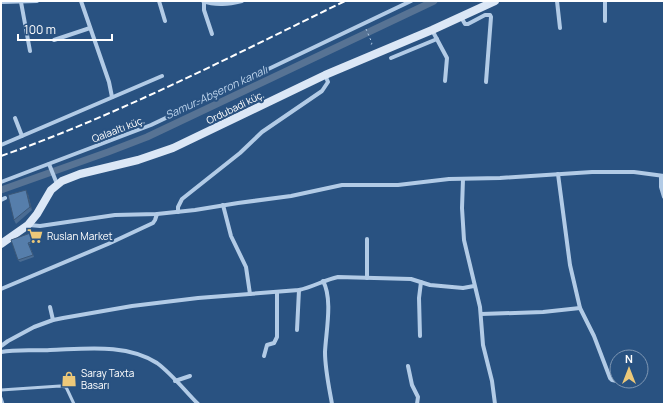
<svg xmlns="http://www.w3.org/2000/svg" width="665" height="405" font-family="Manrope,sans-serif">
<rect width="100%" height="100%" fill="#295281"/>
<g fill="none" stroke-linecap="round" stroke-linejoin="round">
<!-- canal -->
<path stroke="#577394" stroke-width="7" d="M 1,190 L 108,152 L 147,137 L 434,1"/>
<!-- path -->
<path stroke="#b2cbe6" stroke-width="1" stroke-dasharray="2 3" stroke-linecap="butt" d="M 366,29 L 372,43 L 370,47"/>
<!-- lane -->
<g stroke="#b2cbe6" stroke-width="3">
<path d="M 1,390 L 60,386 L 66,387 L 74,404"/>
<path d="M 1,398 L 3,404"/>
</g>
<!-- street -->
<g stroke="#b2cbe6" stroke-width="4">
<path d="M 81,1 L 109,82 L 112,97"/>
<path d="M 159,1 L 165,21"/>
<path d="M 203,1 C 216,6 229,4 242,1"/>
<path d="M 557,1 L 560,28"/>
<path d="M 605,1 L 605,21"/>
<path d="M 1,2 L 37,1"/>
<path d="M 21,2 L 30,51"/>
<path d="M 204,2 L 204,10 L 212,34"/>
<path d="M 461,17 L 465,24 L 468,24 L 485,15 L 490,15 L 491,17 L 486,82"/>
<path d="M 432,30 L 447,58 L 445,81"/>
<path d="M 54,40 L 90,28"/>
<path d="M 391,58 L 437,39"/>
<path d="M 15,118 L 22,136"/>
<path d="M 1,145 L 162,76"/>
<path d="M 49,164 L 57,184"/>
<path d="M 558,174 L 570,265 L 580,308 L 594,336 L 610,378 L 612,380 L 617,381"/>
<path d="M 661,176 L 661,187 L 664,197"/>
<path d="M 463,179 L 462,208 L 464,240 L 480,307 L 483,345 L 492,381 L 495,404"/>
<path d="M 1,182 L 151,125 L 411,1"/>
<path d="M 1,200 L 5,198"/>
<path d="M 223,205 L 231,236 L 246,267 L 250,294"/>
<path d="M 178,212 L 178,207 L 182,199 L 240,153 L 262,132 L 322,91 L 328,82 L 325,75"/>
<path d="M 29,225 L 40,226 L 115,215 L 157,214 L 195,210 L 238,203 L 291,196 L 342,185 L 398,185 L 449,179 L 500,178 L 592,172 L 634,172 L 664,176"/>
<path d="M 367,239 L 367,278"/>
<path d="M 323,281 C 333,299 326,331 325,352 C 325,369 329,387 332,404"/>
<path d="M 1,289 L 108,244 L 153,223 L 155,220 L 157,214"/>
<path d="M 50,307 L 53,320"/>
<path d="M 481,314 L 543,312 L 580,308"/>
<path d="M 297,330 L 299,290"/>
<path d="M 420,336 L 419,298 L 421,282"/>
<path d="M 1,346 L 8,341 L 34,327 L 53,320 L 63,318 L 132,306 L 198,298 L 299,290 C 313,287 324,280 338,277 L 411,279 L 430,285 L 463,288 L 474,286"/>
<path d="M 1,352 C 17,349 34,351 50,350 C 84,349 126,343 157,363 C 172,374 185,391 198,404"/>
<path d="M 264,356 L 267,345 L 274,343 L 277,337 L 277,292"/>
<path d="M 408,366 L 412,385 L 418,397 L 417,404"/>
<path d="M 175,381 L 190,376"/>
</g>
<!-- secondary -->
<path stroke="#dbe7f6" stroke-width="8" d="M 1,244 L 28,225 L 37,214 L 51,190 L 62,181 L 80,174 L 138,160 L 173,148 L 325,75 L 432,30 L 495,1"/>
<!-- rail -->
<path stroke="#fff" stroke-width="2" stroke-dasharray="7 3" stroke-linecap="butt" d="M 1,156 C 120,114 232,56 345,1"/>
</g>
<!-- wall -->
<g fill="#4a6c93">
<path d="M 28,194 L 32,210 L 16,224 L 14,220 Z"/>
<path d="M 36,231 L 40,241 L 29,244 L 34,257 L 20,262 L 18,260 Z"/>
</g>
<!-- shaded-wall -->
<path fill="#3c5878" d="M 26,190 L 28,194 L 32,210 L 30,207 Z"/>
<!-- building -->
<g fill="#567eab" stroke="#3c5878">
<path d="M 26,190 L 30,207 L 14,220 L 8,195 Z"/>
<path d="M 36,231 L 39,239 L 28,243 L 33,255 L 18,260 L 11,240 Z"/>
</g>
<!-- icons -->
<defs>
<symbol id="supermarket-bare" viewBox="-9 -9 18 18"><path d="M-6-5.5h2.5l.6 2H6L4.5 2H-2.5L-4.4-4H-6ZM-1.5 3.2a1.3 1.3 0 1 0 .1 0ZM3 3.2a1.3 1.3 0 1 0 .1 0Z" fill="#ecc879" stroke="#295281" stroke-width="2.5" paint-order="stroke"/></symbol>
<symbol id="shop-bare" viewBox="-9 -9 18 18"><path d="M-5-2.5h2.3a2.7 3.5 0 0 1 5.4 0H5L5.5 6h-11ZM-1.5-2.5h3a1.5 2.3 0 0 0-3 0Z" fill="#ecc879" stroke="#295281" stroke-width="2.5" paint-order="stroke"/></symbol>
</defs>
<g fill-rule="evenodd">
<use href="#supermarket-bare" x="24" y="225" width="22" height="22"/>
<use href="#shop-bare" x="58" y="368" width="22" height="22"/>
</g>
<g text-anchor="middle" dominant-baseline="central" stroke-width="4" stroke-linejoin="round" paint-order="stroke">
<!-- street labels -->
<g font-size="10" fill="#fff" stroke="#295281">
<text transform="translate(235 107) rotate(-26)">Ordubadi küç.</text>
<text transform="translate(118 129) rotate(-21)">Qalaaltı küç.</text>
</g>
<!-- poi labels -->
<g font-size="10" fill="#fff" stroke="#295281" text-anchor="start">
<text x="47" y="236">Ruslan Market</text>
<text x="81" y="373">Saray Taxta<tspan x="81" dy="12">Basarı</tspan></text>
</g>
<!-- water labels -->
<g font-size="11" font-style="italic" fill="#bdd4ed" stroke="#295281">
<text transform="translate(216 92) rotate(-25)">Samur-Abşeron kanalı</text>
</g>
</g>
<!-- border -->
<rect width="665" height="405" fill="none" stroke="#ffffff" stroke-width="4"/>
<!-- north arrow -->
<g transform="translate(629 369)"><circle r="19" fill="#295281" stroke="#7f97b3"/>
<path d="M0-3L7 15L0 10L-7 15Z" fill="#ecc879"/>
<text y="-6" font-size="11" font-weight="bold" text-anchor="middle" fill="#ffffff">N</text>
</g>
<!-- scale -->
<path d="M18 34v6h94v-6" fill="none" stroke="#ffffff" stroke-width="2"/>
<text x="24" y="34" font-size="12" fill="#ffffff" stroke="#295281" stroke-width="3" paint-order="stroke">100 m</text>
</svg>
